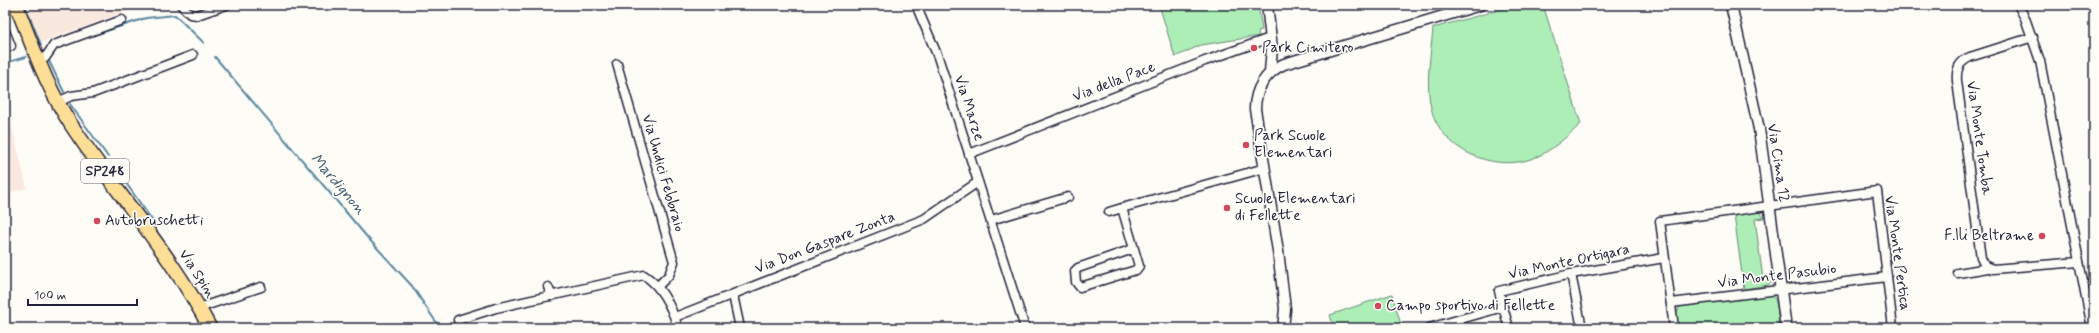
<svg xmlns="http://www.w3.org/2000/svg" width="2099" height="333" font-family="Mynerve,sans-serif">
<rect width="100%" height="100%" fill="#fdfcf7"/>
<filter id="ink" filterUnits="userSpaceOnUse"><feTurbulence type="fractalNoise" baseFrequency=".025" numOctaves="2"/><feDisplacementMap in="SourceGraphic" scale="8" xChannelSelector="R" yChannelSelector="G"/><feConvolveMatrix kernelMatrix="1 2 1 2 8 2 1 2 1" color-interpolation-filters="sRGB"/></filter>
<g filter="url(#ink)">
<!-- built -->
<g fill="#f9e8de">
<path d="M 25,5 L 145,5 L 39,43 Z"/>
<path d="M 5,99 L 27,188 L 5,194 Z"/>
</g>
<!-- green -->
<g fill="#adeeb6" stroke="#688878">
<path d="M 1159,5 L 1258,5 L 1262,30 L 1258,31 L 1259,36 L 1201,45 L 1175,57 Z"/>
<path d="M 1517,5 L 1543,5 L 1581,124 C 1566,137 1550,153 1531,159 C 1492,172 1441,150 1431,108 C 1425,82 1431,54 1433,28 Z"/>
<path d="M 1760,212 L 1764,218 L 1755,219 L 1763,279 L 1772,278 L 1773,281 L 1768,285 L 1744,289 L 1734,215 Z"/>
<path d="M 1392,294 L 1402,328 L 1334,328 L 1330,315 Z"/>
<path d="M 1771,294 C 1778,299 1780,321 1777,328 L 1678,328 L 1676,314 L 1680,306 Z"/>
</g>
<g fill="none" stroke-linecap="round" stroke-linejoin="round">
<!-- stream -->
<g stroke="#5a879d" stroke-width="2">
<path d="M 25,5 L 41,45"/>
<path d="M 88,37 L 146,18 L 175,15 L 204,43"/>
<path d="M 215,57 L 367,237 L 412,286 L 440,328"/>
<path d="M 49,61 L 64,92"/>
<path d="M 5,63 L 26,57"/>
<path d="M 70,104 L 108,157"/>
<path d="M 114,166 L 152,220"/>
</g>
<defs>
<g id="minor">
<path d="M 181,5 L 190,14 L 197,15 L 226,5"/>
<path d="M 916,5 L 938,57 L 1025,328"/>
<path d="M 2018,5 L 2025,18 L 2040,61 L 2092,328"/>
<path d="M 5,31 L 11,46 L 5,48"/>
<path d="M 2033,37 L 1970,57 C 1959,62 1956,69 1957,81 L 1981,258 L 1985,266 L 1993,269 L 2079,262"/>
<path d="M 39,62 L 45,58 L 54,45 L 122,20"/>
<path d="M 617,64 L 674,262 L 669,275 L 658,286"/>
<path d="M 58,102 L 71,96 L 93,93 L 193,55"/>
<path d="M 969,154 L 1205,61 L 1270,38"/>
<path d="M 1109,212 L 1122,208"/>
<path d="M 991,220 L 1068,197"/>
<path d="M 1133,249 L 1078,268 L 1075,271 L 1076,282 L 1080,287 L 1136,270 L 1139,266 L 1122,208 L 1265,168"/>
<path d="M 1958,273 L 1988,268"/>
<path d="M 1571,274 L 1582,328"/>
<path d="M 548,287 L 552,296"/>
<path d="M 733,295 L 740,328"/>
<path d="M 1671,303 L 1887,277"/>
<path d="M 1503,307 L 1509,328"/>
<path d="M 199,308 L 261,287"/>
<path d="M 675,317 L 924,219 L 978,182"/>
<path d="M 458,320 L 496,308 L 644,275 C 661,286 672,308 678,328"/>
<path d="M 1429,328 L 1503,307 L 1499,291 L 1571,274 L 1664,258"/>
<path d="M 1674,328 L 1660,221 L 1877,191 L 1893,328"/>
</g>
<g id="tertiary">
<path d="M 1267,5 L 1272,48 L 1270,72"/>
<path d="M 1731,5 L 1759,129 L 1786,328"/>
<path d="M 1283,328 L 1285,309 L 1278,251 L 1255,109 C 1255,89 1266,72 1284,64 L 1480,5"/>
</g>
<path id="primary" d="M 16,5 C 33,46 47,89 72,126 C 117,194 172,255 210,328"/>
</defs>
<!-- minor casing -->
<use href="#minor" stroke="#22223b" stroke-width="11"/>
<!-- tertiary casing -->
<use href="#tertiary" stroke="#22223b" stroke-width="13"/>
<!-- primary casing -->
<use href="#primary" stroke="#22223b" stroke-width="16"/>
<!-- minor -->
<use href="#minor" stroke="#fdfcf7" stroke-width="8"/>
<!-- tertiary -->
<use href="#tertiary" stroke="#fdfcf7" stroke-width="10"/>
<!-- primary -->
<use href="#primary" stroke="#fcde96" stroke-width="13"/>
</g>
</g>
<!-- markers -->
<g fill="#d1495b" stroke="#fdfcf7" stroke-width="1.5">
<circle cx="1254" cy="48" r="4"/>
<circle cx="1246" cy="145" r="4"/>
<circle cx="1227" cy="208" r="4"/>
<circle cx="97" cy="221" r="4"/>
<circle cx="2042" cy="236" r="4"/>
<circle cx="1378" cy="306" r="4"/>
</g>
<g text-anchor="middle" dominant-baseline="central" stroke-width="3.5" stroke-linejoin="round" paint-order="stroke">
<!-- shield labels -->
<rect fill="#fdfcf7" stroke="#646373" stroke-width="1" x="81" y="159" width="48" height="24" rx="3"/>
<g font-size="14" font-weight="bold" fill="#22223b">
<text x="105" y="171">SP248</text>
</g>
<!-- poi labels -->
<g font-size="15" fill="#22223b" stroke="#fdfcf7" text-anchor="start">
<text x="1262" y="48">Park Cimitero</text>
<text x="1254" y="136">Park Scuole<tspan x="1254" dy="17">Elementari</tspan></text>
<text x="1235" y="199">Scuole Elementari<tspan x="1235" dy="17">di Fellette</tspan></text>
<text x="105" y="221">Autobruschetti</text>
<text x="2034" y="236" text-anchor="end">F.lli Beltrame</text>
<text x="1386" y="306">Campo sportivo di Fellette</text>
</g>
<!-- street labels -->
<g font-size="15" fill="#22223b" stroke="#fdfcf7">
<text transform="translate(1114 82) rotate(-21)">Via della Pace</text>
<text transform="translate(969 108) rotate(72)">Via Marze</text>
<text transform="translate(1979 138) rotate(82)">Via Monte Tomba</text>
<text transform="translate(1778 163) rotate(81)">Via Cima 12</text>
<text transform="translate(663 173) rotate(74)">Via Undici Febbraio</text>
<text transform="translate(825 243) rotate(-21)">Via Don Gaspare Zonta</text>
<text transform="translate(1897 253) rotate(82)">Via Monte Pertica</text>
<text transform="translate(1569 262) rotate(-12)">Via Monte Ortigara</text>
<text transform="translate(197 274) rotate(57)">Via Spin</text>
<text transform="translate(1777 276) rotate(-7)">Via Monte Pasubio</text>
</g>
<!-- water labels -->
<g font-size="16" font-style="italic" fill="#435d74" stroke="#fdfcf7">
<text transform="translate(338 184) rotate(49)">Mardignon</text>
</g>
</g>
<!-- margin -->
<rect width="2099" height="333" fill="none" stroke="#fdfcf7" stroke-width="20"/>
<rect x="10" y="10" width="2079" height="313" fill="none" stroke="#22223b" stroke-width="1.5" filter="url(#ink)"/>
<!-- scale -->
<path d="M28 299v6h109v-6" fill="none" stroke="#22223b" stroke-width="2"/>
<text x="34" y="299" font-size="12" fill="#22223b" stroke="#fdfcf7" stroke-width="3" paint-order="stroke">100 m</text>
</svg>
